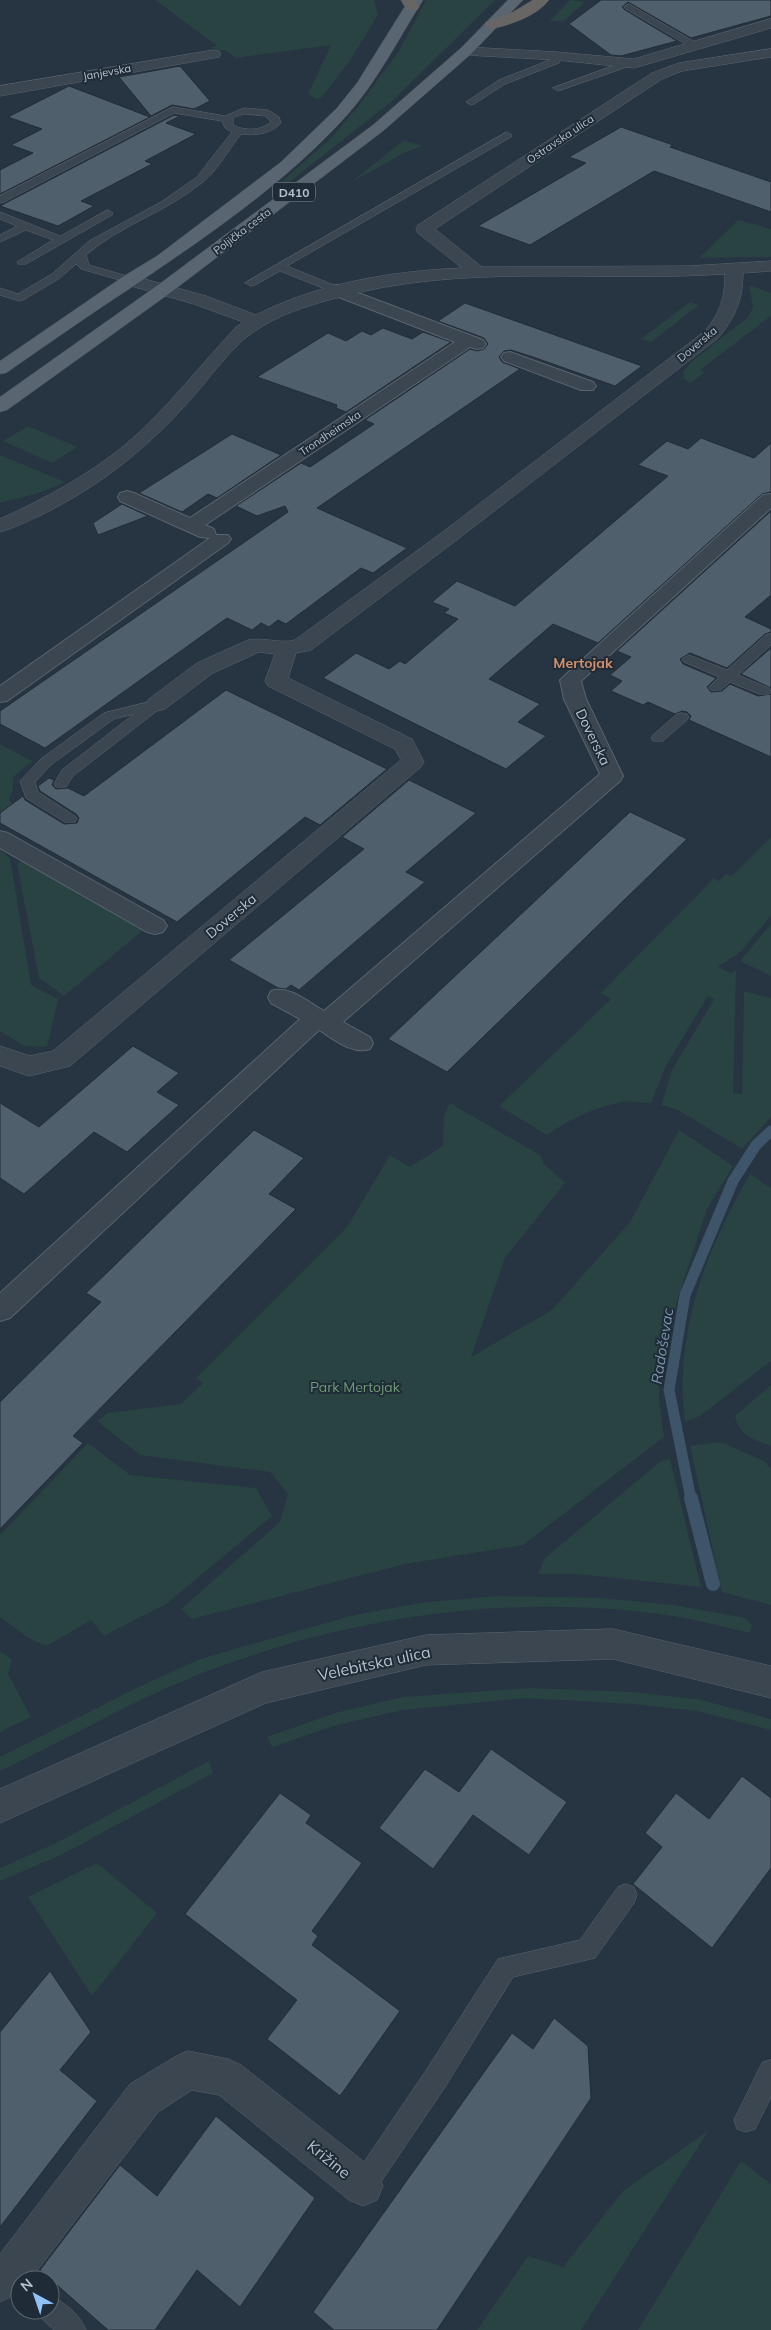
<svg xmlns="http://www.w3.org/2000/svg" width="771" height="2330" font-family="Mulish,sans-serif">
<rect width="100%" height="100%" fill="#273441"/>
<!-- green -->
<g fill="#294242">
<path d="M 155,0 L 374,0 L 377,13 L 379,13 L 351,59 L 322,97 L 316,99 L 308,94 L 331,45 L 236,58 L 226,51 L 210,48 L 217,46 Z"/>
<path d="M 426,0 L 495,0 L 391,102 L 288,183 L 282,181 L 330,139 L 356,109 L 399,51 Z"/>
<path d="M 570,0 L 585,2 L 564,21 L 550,21 Z"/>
<path d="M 404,140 L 422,146 L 400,155 L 350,183 Z"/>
<path d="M 738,220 L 771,229 L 771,257 L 699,258 Z"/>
<path d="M 749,285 L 771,293 L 771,316 L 700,370 L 705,372 L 691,383 L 684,379 L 683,372 L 691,362 L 748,317 L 753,307 Z"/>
<path d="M 690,302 L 699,305 L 651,342 L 641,339 Z"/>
<path d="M 28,426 L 77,447 L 52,463 L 3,441 Z"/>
<path d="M 0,455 L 65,482 L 42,492 L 0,503 Z"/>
<path d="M 0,744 L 32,761 L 13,777 L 13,790 L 9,798 L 12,805 L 0,813 Z"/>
<path d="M 771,837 L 771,916 L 740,952 L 718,967 L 731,973 L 736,970 L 733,1093 L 742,1094 L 744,991 L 771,998 L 771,1117 L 742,1149 L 678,1110 L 661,1105 L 673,1068 L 714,999 L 708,996 L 666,1066 L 651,1103 C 642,1103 632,1101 623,1102 C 596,1106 569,1120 547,1135 L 499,1106 L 611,999 L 601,993 L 714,878 L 719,881 L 726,874 L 732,876 Z"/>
<path d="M 0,850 L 10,858 L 31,985 L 58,999 L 47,1047 L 24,1046 L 0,1031 Z"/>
<path d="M 25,857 L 148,926 L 64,996 L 39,978 L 17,864 Z"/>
<path d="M 771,924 L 771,976 L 740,961 Z"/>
<path d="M 450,1103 L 540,1155 L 544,1164 L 565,1183 L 505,1258 L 471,1357 L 552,1310 L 630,1222 L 679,1130 L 733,1166 L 707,1209 L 676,1304 L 660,1361 L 659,1399 L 664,1437 L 523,1545 L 405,1564 L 192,1619 L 181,1609 L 280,1522 L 288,1494 L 270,1472 L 140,1455 L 97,1421 L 108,1413 L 181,1404 L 203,1383 L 196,1378 L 347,1227 L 390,1155 L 410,1167 L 443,1146 L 444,1115 Z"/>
<path d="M 750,1174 L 771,1188 L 771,1361 L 700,1416 L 685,1422 C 673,1334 706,1250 750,1174 Z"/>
<path d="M 771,1385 L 771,1446 C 754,1440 739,1436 735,1416 Z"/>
<path d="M 721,1442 L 764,1461 L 771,1469 L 771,1605 L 722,1592 L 690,1446 Z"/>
<path d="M 88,1443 L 130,1475 L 256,1488 L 272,1516 L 166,1604 L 104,1636 L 91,1620 L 47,1646 L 32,1640 L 0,1617 L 0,1535 Z"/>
<path d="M 670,1459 L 701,1587 L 577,1574 L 538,1574 L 545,1558 L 661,1461 Z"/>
<path d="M 501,1596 L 601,1598 L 674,1605 L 745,1618 L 752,1625 L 750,1633 C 729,1629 707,1622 685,1618 C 525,1591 357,1614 205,1672 C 135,1699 68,1739 0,1771 L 0,1757 L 134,1689 L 200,1659 L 354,1615 L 426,1602 Z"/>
<path d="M 0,1651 L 12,1660 L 8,1674 L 31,1717 L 0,1732 Z"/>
<path d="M 529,1688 L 634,1692 L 702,1700 L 771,1719 L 771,1730 L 697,1711 L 632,1704 L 525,1698 L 403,1710 L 337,1725 L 272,1747 L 267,1737 L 335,1713 L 403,1697 Z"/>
<path d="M 209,1761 L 213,1773 L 61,1855 L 0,1881 L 0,1868 L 56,1843 Z"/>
<path d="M 97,1863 L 157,1913 L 92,1996 L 28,1897 Z"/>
<path d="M 709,2130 L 581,2330 L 477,2330 L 528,2256 L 563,2267 L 623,2191 Z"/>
<path d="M 741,2161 L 771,2184 L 771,2330 L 638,2330 Z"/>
</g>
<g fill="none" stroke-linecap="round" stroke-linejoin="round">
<!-- stream-far1 -->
<path stroke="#3d5469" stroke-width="11" d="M 691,1499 L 669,1390 L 685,1295 L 733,1181 L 756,1145 L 771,1131"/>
<!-- stream -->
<path stroke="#3d5469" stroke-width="14" d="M 691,1498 L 713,1584"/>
</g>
<!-- building -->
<g fill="#505f6c" stroke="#212d38">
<path d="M 601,0 L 771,0 L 771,16 L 691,38 L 628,2 L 622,7 L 625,10 L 677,41 L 621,56 L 611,55 L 569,24 Z"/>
<path d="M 180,66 L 210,101 L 194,109 L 172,105 L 151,116 L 119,77 Z"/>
<path d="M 69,86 L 150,117 L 0,194 L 0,170 L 33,153 L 11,145 L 42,129 L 8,117 Z"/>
<path d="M 174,115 L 180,116 L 166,123 L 196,134 L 145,161 L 152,164 L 81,201 L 94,206 L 58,226 L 0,206 Z"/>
<path d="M 621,127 L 673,145 L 670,147 L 771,182 L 771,212 L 654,171 L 530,245 L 478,226 L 586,163 L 569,157 Z"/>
<path d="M 465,303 L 642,366 L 615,386 L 536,358 L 511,350 L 504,351 L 499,357 L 502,362 L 520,369 L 317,508 L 407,548 L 373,573 L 361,568 L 286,624 L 278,620 L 269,627 L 261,623 L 252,630 L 227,618 L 45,748 L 0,724 L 0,711 L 288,512 L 285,506 L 257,516 L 236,506 L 301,463 L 310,467 L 374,424 L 365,420 L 470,349 L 477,351 L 484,349 L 488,344 L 484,338 L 438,321 Z"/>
<path d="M 383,328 L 412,339 L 423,332 L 451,342 L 346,412 L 336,408 L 337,405 L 257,377 L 328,333 L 346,341 L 362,331 L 371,335 Z"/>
<path d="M 232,434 L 281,455 L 217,498 L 208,494 L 182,512 L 139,493 Z"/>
<path d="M 701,438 L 754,458 L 771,443 L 771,492 L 762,494 L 598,643 L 553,624 L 489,679 L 540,704 L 518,722 L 546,736 L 506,769 L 323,678 L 356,653 L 389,669 L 400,661 L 405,664 L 458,619 L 444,613 L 449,609 L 432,602 L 457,581 L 515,606 L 668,476 L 638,465 L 667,441 L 688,449 Z"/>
<path d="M 122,504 L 148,516 L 98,535 L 93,523 Z"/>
<path d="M 771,511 L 771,595 L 745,617 L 771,629 L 771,632 L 765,634 L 727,668 L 690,653 L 680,659 L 683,664 L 716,678 L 707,687 L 711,692 L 722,691 L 730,684 L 758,696 L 771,694 L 771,757 L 689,720 L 691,716 L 687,712 L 682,711 L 675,714 L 648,702 L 643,705 L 611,691 L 622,681 L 610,675 L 631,657 L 617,651 Z"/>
<path d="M 771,648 L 771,688 L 741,674 Z"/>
<path d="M 226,690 L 387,769 L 320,825 L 305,817 L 177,922 L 0,823 L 0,813 L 23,796 L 25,800 L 64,824 L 77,823 L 79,818 L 76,814 L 40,791 L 38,786 L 49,778 L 54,780 L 52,785 L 56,789 L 68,788 L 84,796 Z"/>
<path d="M 409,780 L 476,813 L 406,872 L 425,882 L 299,990 L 291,985 L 286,989 L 278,988 L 229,960 L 364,849 L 342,837 Z"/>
<path d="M 630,812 L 687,839 L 447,1072 L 388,1039 Z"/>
<path d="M 133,1046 L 179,1073 L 157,1092 L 179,1105 L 127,1152 L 94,1132 L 24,1194 L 0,1178 L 0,1103 L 39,1127 Z"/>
<path d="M 254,1130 L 304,1158 L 269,1194 L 296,1209 L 73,1436 L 83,1443 L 0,1529 L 0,1402 L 101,1302 L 86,1293 Z"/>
<path d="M 491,1749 L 567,1802 L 529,1855 L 473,1815 L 433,1869 L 379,1828 L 425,1769 L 459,1792 Z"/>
<path d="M 742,1776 L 771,1798 L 771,1868 L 712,1948 L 633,1884 L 662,1847 L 645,1833 L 676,1793 L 709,1819 Z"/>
<path d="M 280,1793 L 311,1815 L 306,1823 L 362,1863 L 312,1931 L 318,1936 L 312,1945 L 400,2011 L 340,2096 L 267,2039 L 297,2000 L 185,1914 Z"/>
<path d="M 50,1971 L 91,2032 L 60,2070 L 97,2101 L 0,2227 L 0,2032 Z"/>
<path d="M 554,2018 L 588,2046 L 591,2098 L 437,2330 L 334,2330 L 313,2312 L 512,2033 L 533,2049 Z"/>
<path d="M 216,2116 L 315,2198 L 240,2307 L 197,2270 L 155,2330 L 108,2330 L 40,2270 L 120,2165 L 157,2196 Z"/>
</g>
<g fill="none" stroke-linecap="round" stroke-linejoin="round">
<defs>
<g id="service">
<path d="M 629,4 L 700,45 L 702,47 L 694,49 L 626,9 L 624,7 Z"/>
<path d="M 557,53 L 562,56 L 559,63 L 505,84 L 474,104 L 471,105 L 466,102 L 499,80 L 552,59 L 554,54 Z"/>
<path d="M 624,62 L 629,65 L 627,67 L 561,90 L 558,91 L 553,88 Z"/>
<path d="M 173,107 L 225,116 L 244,108 L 268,110 L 279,117 L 281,123 C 271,134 255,136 241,134 C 229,149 218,170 203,182 C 167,212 120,225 86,255 L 89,265 L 134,278 L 134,282 L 130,283 L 81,269 L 76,264 L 60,278 L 23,300 L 19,301 L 0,295 L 0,288 L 18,294 L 52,274 L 89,241 L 161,202 L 197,177 L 232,132 L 225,128 L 222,121 L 174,113 L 4,202 L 0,203 L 0,196 ZM 245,114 L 265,116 L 271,122 C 260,131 245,131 233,125 L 233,118 Z"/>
<path d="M 507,132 L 512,135 L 511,137 L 287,266 L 341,288 L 341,292 L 333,292 L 280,271 L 255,285 L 251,286 L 245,283 Z"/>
<path d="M 108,210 L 113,213 L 112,215 L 26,264 L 18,264 L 17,262 L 53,240 L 26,230 L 0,242 L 0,235 L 17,226 L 0,219 L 0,212 L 60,236 Z"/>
<path d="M 771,634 L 771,645 L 738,675 L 769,688 L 771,691 L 769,694 L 759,694 L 730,682 L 721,690 L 711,690 L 709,687 L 719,677 L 684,662 L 682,659 L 689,655 L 727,670 L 766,635 Z"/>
<path d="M 157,700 L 164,704 L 162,707 L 73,776 L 66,787 L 56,787 L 54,784 L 62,770 L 134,714 L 114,719 L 52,764 L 35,782 L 38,792 L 75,816 L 77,819 L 75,822 L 65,822 L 26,798 L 20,781 L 42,758 L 104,713 Z"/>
<path d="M 682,713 L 687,714 L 689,717 L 687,720 L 663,741 L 653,741 L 651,738 L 653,735 L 677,714 Z"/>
<path d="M 626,1884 L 634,1887 L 637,1895 L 634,1903 L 595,1958 L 513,1977 L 445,2087 L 372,2195 L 363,2198 L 354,2195 L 351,2186 L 354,2177 L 427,2069 L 498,1959 L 580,1940 L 618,1887 Z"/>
<path d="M 771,2060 L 771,2097 L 755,2129 L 746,2132 L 737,2129 L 734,2120 L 762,2063 Z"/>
<path d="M 50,2296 C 65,2302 80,2315 86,2330 L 54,2330 L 41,2318 L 37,2310 L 50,2310 Z"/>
</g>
<g id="pedestrian">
<path d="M 337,285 L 483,340 L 486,344 L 483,348 L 477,349 L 470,347 L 205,525 L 214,529 L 216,535 L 228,535 L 231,539 L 228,543 L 7,701 L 0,702 L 0,686 L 210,538 L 200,537 L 120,501 L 118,497 L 120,493 L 127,491 L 134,493 L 190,518 L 455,342 L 331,294 L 329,290 L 331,286 Z"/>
<path d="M 510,352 L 593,382 L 596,386 L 593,390 L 581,390 L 504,361 L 501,357 L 504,353 Z"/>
<path d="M 771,494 L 771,508 L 581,681 L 586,699 L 623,776 L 620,781 L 343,1022 L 370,1037 L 373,1043 L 370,1049 C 352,1055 334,1039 319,1030 L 10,1318 L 0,1321 L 0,1293 L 300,1019 L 271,1003 L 268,997 L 271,991 C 290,985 308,1002 324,1011 L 600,774 L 564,699 L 560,680 L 763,495 Z"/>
<path d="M 0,831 L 8,833 L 163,920 L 167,926 L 163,932 L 155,934 L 147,932 L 0,848 Z"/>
</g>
<g id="minor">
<path d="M 771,19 L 771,28 L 634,68 L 557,60 L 466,55 L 459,51 L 466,47 L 557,52 L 633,59 Z"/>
<path d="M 771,49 L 771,57 L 682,71 L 662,79 L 435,229 L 482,267 L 689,266 L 771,261 L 771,271 L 743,273 C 743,300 735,318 717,339 L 458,539 L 311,650 L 296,653 L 288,678 L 412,739 L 424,762 L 421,767 L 70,1066 L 29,1076 L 0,1066 L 0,1046 L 30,1056 L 53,1051 L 401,760 L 395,749 L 268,686 L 265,681 L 275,654 L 259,652 L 213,673 L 165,709 L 157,711 L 149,709 L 146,704 L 149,699 L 197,663 L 248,640 C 264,637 280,644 295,640 L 444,531 L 705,331 C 720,313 725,297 725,274 C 595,283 461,262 333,299 C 306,306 278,315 255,331 C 233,345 209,379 191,399 C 148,448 100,486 41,515 C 28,521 14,528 0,532 L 0,519 C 44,499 87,476 125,445 C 165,411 199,367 235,328 L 243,322 L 194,304 L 124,284 L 121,280 L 124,276 L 130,275 L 206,296 L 256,315 C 318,283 393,271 462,268 L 418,233 L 416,229 L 418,225 L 652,73 L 679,63 Z"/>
<path d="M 214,50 L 219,51 L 221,54 L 219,57 L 0,96 L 0,86 Z"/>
<path d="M 188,2051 L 228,2059 L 241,2065 L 377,2172 L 383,2186 L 377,2200 L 363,2206 L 349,2200 L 219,2095 L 192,2090 L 158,2112 L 30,2280 L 20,2280 L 20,2292 L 0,2302 L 0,2254 L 130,2084 L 175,2057 Z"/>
</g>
<path id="tertiary" d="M 613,1629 L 771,1666 L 771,1698 L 613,1659 L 426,1665 L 266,1703 L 0,1823 L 0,1789 L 262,1672 L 426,1635 Z"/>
<g id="primary">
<path d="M 409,0 L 423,0 C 399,38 378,80 348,114 C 287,182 210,234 135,285 C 92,313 49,343 6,373 L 0,374 L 0,361 L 124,276 L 157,256 L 281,162 L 337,108 L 357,83 Z"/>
<path d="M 508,0 L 523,0 L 471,54 L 383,131 L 170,293 L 7,410 L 0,412 L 0,397 L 158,285 L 373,125 L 461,48 Z"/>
</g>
<g id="trunk">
<path d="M 401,0 L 415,0 L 419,7 L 417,10 L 407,10 Z"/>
<path d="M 533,0 L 549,0 C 537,16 510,25 491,29 L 484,25 L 486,22 L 513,12 Z"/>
</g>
</defs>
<!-- service casing -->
<use href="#service" stroke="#59646e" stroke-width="1"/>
<!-- pedestrian casing -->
<use href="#pedestrian" stroke="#59646e" stroke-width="2"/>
<!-- minor casing -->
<use href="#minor" stroke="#59646e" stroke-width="1"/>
<!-- tertiary casing -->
<use href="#tertiary" stroke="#59646e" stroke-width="1"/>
<!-- primary casing -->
<use href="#primary" stroke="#454f5a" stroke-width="1"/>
<!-- trunk casing -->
<use href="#trunk" stroke="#45515b" stroke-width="1"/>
<!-- service -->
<use href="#service" fill="#3b4651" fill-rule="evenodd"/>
<!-- pedestrian -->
<use href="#pedestrian" fill="#3b4651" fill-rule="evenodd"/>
<!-- minor -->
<use href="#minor" fill="#3b4651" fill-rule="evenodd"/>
<!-- tertiary -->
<use href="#tertiary" fill="#3b4651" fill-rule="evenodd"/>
<!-- primary -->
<use href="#primary" fill="#596571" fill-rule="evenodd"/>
<!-- trunk -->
<use href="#trunk" fill="#686664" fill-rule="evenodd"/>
</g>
<g text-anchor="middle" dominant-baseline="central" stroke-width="4" stroke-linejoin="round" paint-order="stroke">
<!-- far-street labels -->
<g font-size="11" fill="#b8c1cb" stroke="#1f2b36">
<text transform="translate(107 72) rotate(-10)">Janjevska</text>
<text transform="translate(560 139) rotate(-34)">Ostravska ulica</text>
<text transform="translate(242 231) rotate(-37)">Poljička cesta</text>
<text transform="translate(697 344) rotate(-40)">Doverska</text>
<text transform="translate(330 433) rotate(-34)">Trondheimska</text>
</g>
<!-- shield labels -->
<rect fill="#1f2b36" stroke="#8a949e" stroke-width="1" x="273" y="182.5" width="42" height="19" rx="4"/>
<g font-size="12" font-weight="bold" fill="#b8c1cb">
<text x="294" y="192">D410</text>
</g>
<!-- far-quarter labels -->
<g font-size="14" font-weight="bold" fill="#d48e69" stroke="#1f2b36">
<text x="583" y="663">Mertojak</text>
</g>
<!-- street labels -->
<g font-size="14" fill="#b8c1cb" stroke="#1f2b36">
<text transform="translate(593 737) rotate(64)">Doverska</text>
<text transform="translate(231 916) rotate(-40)">Doverska</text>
</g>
<!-- park labels -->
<g font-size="14" fill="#6f9c75" stroke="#1f2b36">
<text x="355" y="1387">Park Mertojak</text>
</g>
<!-- water labels -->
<g font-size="15" font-style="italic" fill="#7995ad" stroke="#1f2b36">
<text transform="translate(662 1346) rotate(-81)">Radoševac</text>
</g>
<!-- near-street labels -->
<g font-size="16" fill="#b8c1cb" stroke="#1f2b36">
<text transform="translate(374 1663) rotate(-12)">Velebitska ulica</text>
<text transform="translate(329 2159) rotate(39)">Križine</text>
</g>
</g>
<!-- north arrow -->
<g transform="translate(35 2295) rotate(320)"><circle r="24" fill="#1f2b36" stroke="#5c6772"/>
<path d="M0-4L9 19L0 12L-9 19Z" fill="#91c2f7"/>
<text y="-8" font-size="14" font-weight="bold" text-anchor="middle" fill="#b8c1cb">N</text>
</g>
</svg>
